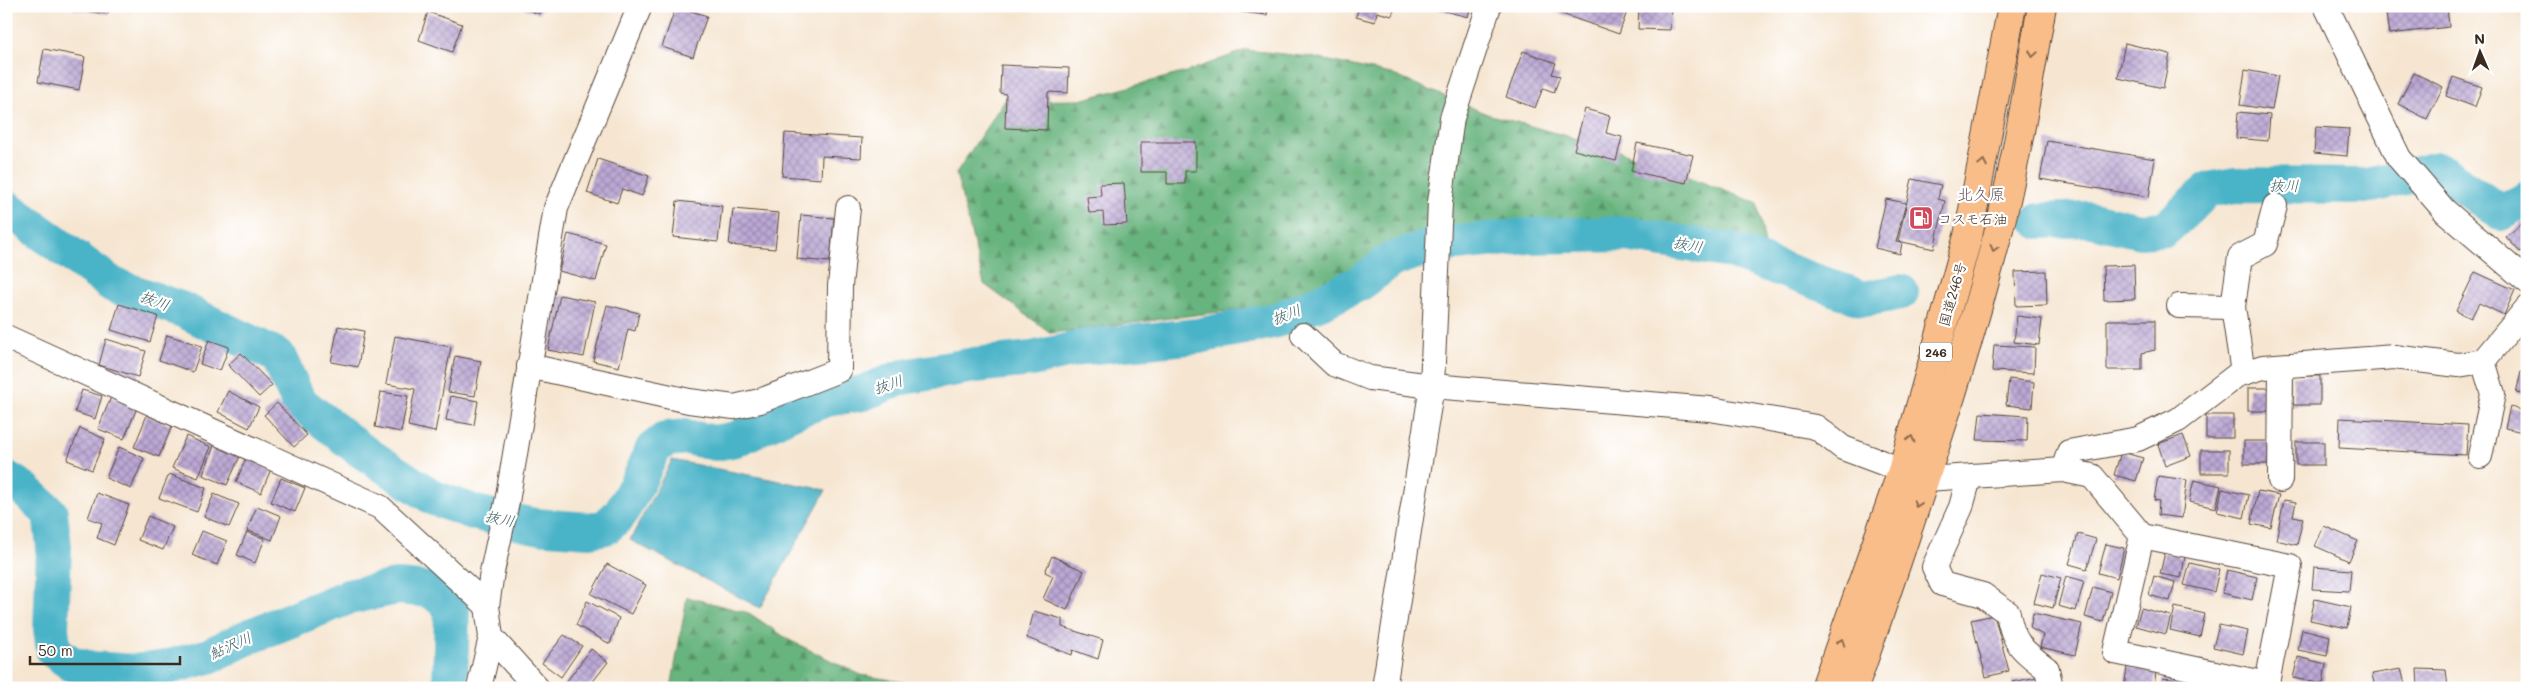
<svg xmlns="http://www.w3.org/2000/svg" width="2533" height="694" font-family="Mali,'Klee One',sans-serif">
<defs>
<pattern id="forest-firs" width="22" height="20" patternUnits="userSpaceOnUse" patternTransform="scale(1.25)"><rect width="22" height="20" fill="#68b47e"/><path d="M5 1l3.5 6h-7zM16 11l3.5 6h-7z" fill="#579367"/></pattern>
<pattern id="building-cross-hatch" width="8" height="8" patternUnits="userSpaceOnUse" patternTransform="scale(1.25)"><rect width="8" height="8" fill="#bca8d5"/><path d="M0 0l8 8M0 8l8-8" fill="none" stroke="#9a89ac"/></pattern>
</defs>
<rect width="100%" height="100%" fill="#fff"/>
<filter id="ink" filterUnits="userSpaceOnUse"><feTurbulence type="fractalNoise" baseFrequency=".02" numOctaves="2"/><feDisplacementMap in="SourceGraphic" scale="10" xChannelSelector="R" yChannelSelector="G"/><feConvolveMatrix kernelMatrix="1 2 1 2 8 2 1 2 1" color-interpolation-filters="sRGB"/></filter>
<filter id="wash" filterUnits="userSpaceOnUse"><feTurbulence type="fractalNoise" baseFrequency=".0096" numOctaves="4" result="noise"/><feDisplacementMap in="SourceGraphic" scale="20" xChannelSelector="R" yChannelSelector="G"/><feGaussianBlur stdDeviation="1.12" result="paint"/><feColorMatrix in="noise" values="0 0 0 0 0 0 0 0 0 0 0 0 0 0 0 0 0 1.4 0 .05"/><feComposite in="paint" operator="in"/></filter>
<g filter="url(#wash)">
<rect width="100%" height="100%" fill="#f6e6d1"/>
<!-- forest -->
<g fill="url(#forest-firs)" stroke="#526f4e">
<path d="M 1246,50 L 1311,57 L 1391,74 L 1487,114 L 1617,150 L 1757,203 L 1767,255 L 1593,221 L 1404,269 L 1298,302 L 1051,333 L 984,284 L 956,173 L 1004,101 L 1080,100 L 1186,72 Z"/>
<path d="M 687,597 L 749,613 L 789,640 L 861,675 L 940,688 L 671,688 Z"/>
</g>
<!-- water -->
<path fill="#4ab3c8" stroke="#426e73" d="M 672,460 L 826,490 L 760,608 L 630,540 Z"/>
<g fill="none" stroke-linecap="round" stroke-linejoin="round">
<!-- river -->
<g stroke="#4ab3c8" stroke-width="36">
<path d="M 6,207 L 113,285 L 183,310 L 278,356 L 299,402 L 362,451 L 434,498 L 476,513 L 535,526 L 589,530 L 606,527 L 620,514 L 639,480 L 653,449 L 666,439 L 687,437 L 715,443 L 736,439 L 792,412 L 827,399 L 863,393 L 903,377 L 975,365 L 1032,359 L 1084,347 L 1198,336 L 1277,320 L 1325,300 L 1362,282 L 1391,260 L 1435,245 L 1528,236 L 1626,234 L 1731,251 L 1864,299 L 1901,292"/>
<path d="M 2039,221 L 2088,219 L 2140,231 L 2165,229 L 2208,190 L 2235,185 L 2368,186 L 2438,169 L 2501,213 L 2527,199"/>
<path d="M 6,478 L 24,489 L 50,513 L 54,547 L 51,629 L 54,651 L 72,664 L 92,669 L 134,672 L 161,669 L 209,656 L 248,637 L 348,597 L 397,587 L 431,590 L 452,607 L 450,688"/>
</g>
</g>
<g id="blocks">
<!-- building -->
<g fill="url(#building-cross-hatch)">
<path d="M 72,6 L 109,6 L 108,14 L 72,9 Z"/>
<path d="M 517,6 L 542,6 L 539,14 Z"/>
<path d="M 676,6 L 707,16 L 693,57 L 662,47 Z"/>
<path d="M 1242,6 L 1268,6 L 1267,15 L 1241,12 Z"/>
<path d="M 1359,6 L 1395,6 L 1392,16 L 1377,12 L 1375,22 L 1356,17 Z"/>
<path d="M 1437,6 L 1471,6 L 1468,17 L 1437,9 Z"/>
<path d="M 1539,6 L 1629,6 L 1619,34 Z"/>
<path d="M 1639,6 L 1671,6 L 1670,30 L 1638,29 Z"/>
<path d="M 2447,6 L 2449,27 L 2389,34 L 2385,7 Z"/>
<path d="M 428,12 L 462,24 L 452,52 L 419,40 Z"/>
<path d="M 2125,43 L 2170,54 L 2163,88 L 2118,78 Z"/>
<path d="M 44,49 L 85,57 L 79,90 L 38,82 Z"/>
<path d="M 1523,51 L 1556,63 L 1552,74 L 1560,76 L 1554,92 L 1543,88 L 1535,108 L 1506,97 Z"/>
<path d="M 1001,65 L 1069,68 L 1068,93 L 1048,92 L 1047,130 L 1005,128 L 1006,94 L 1000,93 Z"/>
<path d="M 2245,70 L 2278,76 L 2272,110 L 2240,105 Z"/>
<path d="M 2414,73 L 2443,87 L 2427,119 L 2398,104 Z"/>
<path d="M 2453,77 L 2482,87 L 2475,107 L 2446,96 Z"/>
<path d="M 1585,109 L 1610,116 L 1606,133 L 1622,137 L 1616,161 L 1574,150 Z"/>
<path d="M 2238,112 L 2270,115 L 2268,141 L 2236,138 Z"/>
<path d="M 2316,127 L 2349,129 L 2347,156 L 2314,153 Z"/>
<path d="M 785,133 L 862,138 L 861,158 L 822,156 L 821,179 L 782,176 Z"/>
<path d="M 2047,141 L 2155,159 L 2149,197 L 2040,179 Z"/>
<path d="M 1141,142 L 1196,142 L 1196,171 L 1185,171 L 1185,184 L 1167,184 L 1167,172 L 1141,172 Z"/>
<path d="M 1637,143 L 1693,155 L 1686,183 L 1631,171 Z"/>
<path d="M 598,159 L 649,176 L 642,196 L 622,189 L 617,203 L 587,193 Z"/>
<path d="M 1912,179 L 1941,185 L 1938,199 L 1945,201 L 1934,249 L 1898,241 Z"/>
<path d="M 1124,183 L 1127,224 L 1104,225 L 1103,212 L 1089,213 L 1087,197 L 1101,196 L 1100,184 Z"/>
<path d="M 1886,199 L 1906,203 L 1896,242 L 1902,243 L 1900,254 L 1875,248 Z"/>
<path d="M 677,201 L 722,206 L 718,242 L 673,237 Z"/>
<path d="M 733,209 L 779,213 L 775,249 L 729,245 Z"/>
<path d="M 801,215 L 834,218 L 830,262 L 797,259 Z"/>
<path d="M 2527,219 L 2527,246 L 2520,252 L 2506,237 Z"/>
<path d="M 568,234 L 606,244 L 596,281 L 559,271 Z"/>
<path d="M 2134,265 L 2135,299 L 2104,300 L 2103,266 Z"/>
<path d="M 2046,271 L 2047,305 L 2016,306 L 2015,272 Z"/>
<path d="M 2475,272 L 2515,290 L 2504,315 L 2479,303 L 2471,318 L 2456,311 Z"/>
<path d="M 560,295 L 595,302 L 584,357 L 548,350 Z"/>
<path d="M 119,304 L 158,316 L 150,342 L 111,330 Z"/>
<path d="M 607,305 L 639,313 L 635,331 L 628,329 L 619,367 L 593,361 Z"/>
<path d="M 2017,316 L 2042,319 L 2039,345 L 2014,342 Z"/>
<path d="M 2107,320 L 2155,320 L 2155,350 L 2142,353 L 2142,370 L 2107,370 Z"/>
<path d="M 338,326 L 364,331 L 358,367 L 331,362 Z"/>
<path d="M 167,335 L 202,346 L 193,372 L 159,360 Z"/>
<path d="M 395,336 L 451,347 L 435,432 L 408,426 L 415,389 L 386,384 Z"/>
<path d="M 106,339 L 146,351 L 138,377 L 99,365 Z"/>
<path d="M 209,340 L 229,347 L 220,371 L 200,364 Z"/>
<path d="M 1994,345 L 2035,347 L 2034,373 L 1992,371 Z"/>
<path d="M 241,353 L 272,385 L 259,397 L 228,365 Z"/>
<path d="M 455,356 L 481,361 L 475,396 L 448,392 Z"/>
<path d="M 2521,372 L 2527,373 L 2527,395 L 2516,393 Z"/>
<rect x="2293" y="376" width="27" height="29"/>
<path d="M 2009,379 L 2034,382 L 2032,408 L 2006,405 Z"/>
<rect x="2248" y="388" width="27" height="23"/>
<path d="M 82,390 L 102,396 L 95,419 L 75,412 Z"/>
<path d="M 228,391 L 259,407 L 249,428 L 218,412 Z"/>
<path d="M 381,392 L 408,396 L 401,432 L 375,427 Z"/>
<path d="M 451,396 L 478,401 L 474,425 L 446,420 Z"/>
<path d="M 111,397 L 137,408 L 124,439 L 98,429 Z"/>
<path d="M 277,403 L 307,435 L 294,447 L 264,415 Z"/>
<path d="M 2510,407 L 2527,411 L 2527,433 L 2505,428 Z"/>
<path d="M 1980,413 L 2028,416 L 2027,441 L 1977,440 Z"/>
<path d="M 147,415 L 172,426 L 159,457 L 134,447 Z"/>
<rect x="2206" y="415" width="27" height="23"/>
<path d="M 2340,418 L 2468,425 L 2466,455 L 2339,448 Z"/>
<path d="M 80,428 L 105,439 L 92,470 L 67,460 Z"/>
<path d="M 2183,435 L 2191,456 L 2165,466 L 2158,444 Z"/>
<path d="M 186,436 L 211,447 L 198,478 L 172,468 Z"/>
<rect x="2244" y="441" width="28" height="23"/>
<rect x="2296" y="442" width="28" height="23"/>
<path d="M 215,443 L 241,454 L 227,485 L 203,475 Z"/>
<path d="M 119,447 L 144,458 L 131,489 L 106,478 Z"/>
<rect x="2201" y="450" width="28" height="23"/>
<path d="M 2121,452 L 2143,458 L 2136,481 L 2114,475 Z"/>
<path d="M 246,458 L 271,469 L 261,493 L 236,482 Z"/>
<path d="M 169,474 L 206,488 L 197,512 L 159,498 Z"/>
<path d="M 2158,476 L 2187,480 L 2182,518 L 2158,515 L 2159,501 L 2154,500 Z"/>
<path d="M 281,478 L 305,488 L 295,512 L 271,502 Z"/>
<path d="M 2194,480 L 2221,486 L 2216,508 L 2189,502 Z"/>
<path d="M 2222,489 L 2249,495 L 2244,518 L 2217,512 Z"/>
<path d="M 2258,491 L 2279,495 L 2271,528 L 2251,524 Z"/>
<path d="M 97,493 L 129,505 L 114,545 L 97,538 L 102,523 L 88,518 Z"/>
<path d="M 214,494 L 239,504 L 229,527 L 204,517 Z"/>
<path d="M 2284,500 L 2296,502 L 2293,516 L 2303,518 L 2297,545 L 2276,540 Z"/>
<path d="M 257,506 L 281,516 L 272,540 L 247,530 Z"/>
<path d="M 148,516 L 173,527 L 163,550 L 138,540 Z"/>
<path d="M 2324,526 L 2358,541 L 2349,561 L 2315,546 Z"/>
<path d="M 202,531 L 227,541 L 217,565 L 192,555 Z"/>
<path d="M 247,532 L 265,539 L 255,563 L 237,555 Z"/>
<path d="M 2078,534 L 2096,539 L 2087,569 L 2069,564 Z"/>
<path d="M 2106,544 L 2124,548 L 2117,578 L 2098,573 Z"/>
<path d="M 2165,552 L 2185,557 L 2181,578 L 2160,574 Z"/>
<path d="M 1052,556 L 1084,571 L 1067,610 L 1043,599 L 1053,576 L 1045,572 Z"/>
<path d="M 2190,563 L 2219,570 L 2214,592 L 2184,585 Z"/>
<path d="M 607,564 L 646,585 L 631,614 L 591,594 Z"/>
<path d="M 2314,567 L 2351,570 L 2349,591 L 2312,589 Z"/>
<path d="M 2227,570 L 2257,577 L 2252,600 L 2222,593 Z"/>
<path d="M 2042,573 L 2061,578 L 2053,608 L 2034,603 Z"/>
<path d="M 2066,576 L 2084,581 L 2076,611 L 2058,606 Z"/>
<path d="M 2154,576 L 2175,582 L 2170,601 L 2149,595 Z"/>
<path d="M 2093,587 L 2111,592 L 2103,622 L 2085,617 Z"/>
<path d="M 2315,599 L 2351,607 L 2347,628 L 2310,620 Z"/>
<path d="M 587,601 L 619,618 L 610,644 L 576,625 Z"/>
<path d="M 2175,607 L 2205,614 L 2200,637 L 2170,630 Z"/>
<path d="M 2141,608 L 2171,616 L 2166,634 L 2136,626 Z"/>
<path d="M 1034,611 L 1062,619 L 1062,627 L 1103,640 L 1098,659 L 1073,650 L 1072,655 L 1027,638 Z"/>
<path d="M 2033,613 L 2082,624 L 2075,655 L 2040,647 L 2043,635 L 2030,628 Z"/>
<path d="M 1994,615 L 2009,671 L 1986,677 L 1971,620 Z"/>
<path d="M 2219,625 L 2248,631 L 2243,654 L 2213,647 Z"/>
<path d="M 2302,629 L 2330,636 L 2327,656 L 2298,650 Z"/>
<path d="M 564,635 L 582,646 L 561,677 L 542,663 Z"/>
<path d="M 591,649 L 608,662 L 588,688 L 565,688 L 563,686 Z"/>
<path d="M 2298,657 L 2326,664 L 2323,684 L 2293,678 Z"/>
<path d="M 2127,667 L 2156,672 L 2154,688 L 2124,688 Z"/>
<path d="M 2401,669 L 2406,688 L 2375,688 L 2372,674 Z"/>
<path d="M 2417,669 L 2446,670 L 2448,688 L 2418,688 Z"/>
<path d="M 2037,677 L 2039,688 L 2013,688 L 2012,682 Z"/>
<path d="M 2163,678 L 2186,681 L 2185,688 L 2161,688 Z"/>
</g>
</g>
</g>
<g filter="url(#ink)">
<use href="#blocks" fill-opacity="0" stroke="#574639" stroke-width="1"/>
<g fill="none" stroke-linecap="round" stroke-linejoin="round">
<defs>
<g id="minor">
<path d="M 2326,6 L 2399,158 L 2445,211 L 2527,281"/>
<path d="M 2179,306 L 2233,307"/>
<path d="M 1303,335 L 1334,364 L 1370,378 L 1432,386 L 1710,409 L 1816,427 L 1843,448 L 1926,479 L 2063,470 L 2092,476 L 2142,536 L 2115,652 L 2267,684"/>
<path d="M 6,337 L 380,507 L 487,606"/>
<path d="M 529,366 L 689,401 L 734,407 L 760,401 L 839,370 L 840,286 L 848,208"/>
<path d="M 2243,373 L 2233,307 L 2240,257 L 2265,244 L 2275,206"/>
<path d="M 2480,456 L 2493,394 L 2483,361"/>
<path d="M 2063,470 L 2069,452 L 2138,439 L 2178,420 L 2237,375 L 2263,367 L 2394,357 L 2458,365 L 2483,361 L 2527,308"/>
<path d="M 1969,478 L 1961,507 L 1934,567 L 1942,584 L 1983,595 L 2008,613 C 2013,644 2023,651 2047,669 L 2051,688"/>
<path d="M 2280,480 L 2281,366"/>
<path d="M 2142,536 L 2290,566 L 2266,688"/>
<path d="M 491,637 L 537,688"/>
<path d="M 479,688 L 491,637 L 487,606 L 492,572 L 507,502 L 556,208 L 640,6"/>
<path d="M 1384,688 L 1432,386 L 1440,202 L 1452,118 L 1489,6"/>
</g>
<g id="highway">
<path d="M 1825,688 L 1902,471 L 1968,236 L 2012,6"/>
<path d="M 1854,688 C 1905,539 1957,389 1997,237 C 2017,161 2028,83 2042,6"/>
</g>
</defs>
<!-- minor casing -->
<use href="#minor" stroke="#574639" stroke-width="26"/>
<!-- highway casing -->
<use href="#highway" stroke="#574639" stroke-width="30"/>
<!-- minor -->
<use href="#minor" stroke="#fff" stroke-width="24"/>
<!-- highway -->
<use href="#highway" stroke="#f8bd89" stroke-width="28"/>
</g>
<!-- one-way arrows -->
<defs><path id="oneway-chevron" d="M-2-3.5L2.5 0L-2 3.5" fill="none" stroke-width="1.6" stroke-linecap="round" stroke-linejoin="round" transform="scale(1.25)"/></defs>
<g stroke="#906c4e">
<use href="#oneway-chevron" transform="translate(2033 54) rotate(100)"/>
<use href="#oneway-chevron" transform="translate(1983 163) rotate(-79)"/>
<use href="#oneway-chevron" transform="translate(1994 248) rotate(106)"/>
<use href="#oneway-chevron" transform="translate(1911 439) rotate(-74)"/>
<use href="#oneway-chevron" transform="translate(1917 504) rotate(109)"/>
<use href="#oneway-chevron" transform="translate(1841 642) rotate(-71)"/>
</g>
</g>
<!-- icons -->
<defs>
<symbol id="fuel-square" viewBox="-11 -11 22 22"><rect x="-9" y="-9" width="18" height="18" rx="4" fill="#d1495b" stroke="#fff"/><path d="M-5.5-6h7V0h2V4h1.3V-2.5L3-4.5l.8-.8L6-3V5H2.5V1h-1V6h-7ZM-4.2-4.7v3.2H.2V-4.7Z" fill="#fff"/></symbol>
</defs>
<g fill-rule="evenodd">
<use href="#fuel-square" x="1907" y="204" width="28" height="28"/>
</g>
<g text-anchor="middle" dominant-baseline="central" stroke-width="4.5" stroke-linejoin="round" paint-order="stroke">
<!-- shield labels -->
<rect fill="#fff" stroke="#766a62" stroke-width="1" x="1920" y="342.5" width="32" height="19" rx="4"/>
<g font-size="12" font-weight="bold" fill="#3b2a1e">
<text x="1936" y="352">246</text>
</g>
<!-- poi labels -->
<g font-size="14" fill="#3b2a1e" stroke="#fff" text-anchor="start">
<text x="1938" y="218">コスモ石油</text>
</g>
<!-- street labels -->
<g font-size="14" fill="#3b2a1e" stroke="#fff">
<text transform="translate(1952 294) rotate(-74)">国道246号</text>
</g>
<!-- water labels -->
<g font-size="15" font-style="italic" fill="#416162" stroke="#fff">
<text x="2284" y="185">抜川</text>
<text transform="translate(1688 244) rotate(10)">抜川</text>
<text transform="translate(155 300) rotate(20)">抜川</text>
<text transform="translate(1286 314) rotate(-21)">抜川</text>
<text transform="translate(888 384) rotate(-19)">抜川</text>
<text transform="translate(500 518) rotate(12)">抜川</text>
<text transform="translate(230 645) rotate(-24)">鮎沢川</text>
</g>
<!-- quarter labels -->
<g font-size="16" fill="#68565e" stroke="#fff">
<text x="1981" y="193">北久原</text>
</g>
</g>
<!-- margin -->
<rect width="2533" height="694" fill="none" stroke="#fff" stroke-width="25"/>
<!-- north arrow -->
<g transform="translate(2480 52) rotate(358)" stroke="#ffffff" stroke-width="4" paint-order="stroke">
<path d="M0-4L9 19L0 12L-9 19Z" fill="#3b2a1e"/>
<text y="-8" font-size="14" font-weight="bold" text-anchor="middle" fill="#3b2a1e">N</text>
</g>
<!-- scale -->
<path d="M30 656v8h150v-8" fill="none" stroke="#3b2a1e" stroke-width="2.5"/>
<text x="38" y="656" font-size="15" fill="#3b2a1e" stroke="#ffffff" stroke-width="4" paint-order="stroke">50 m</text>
</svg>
